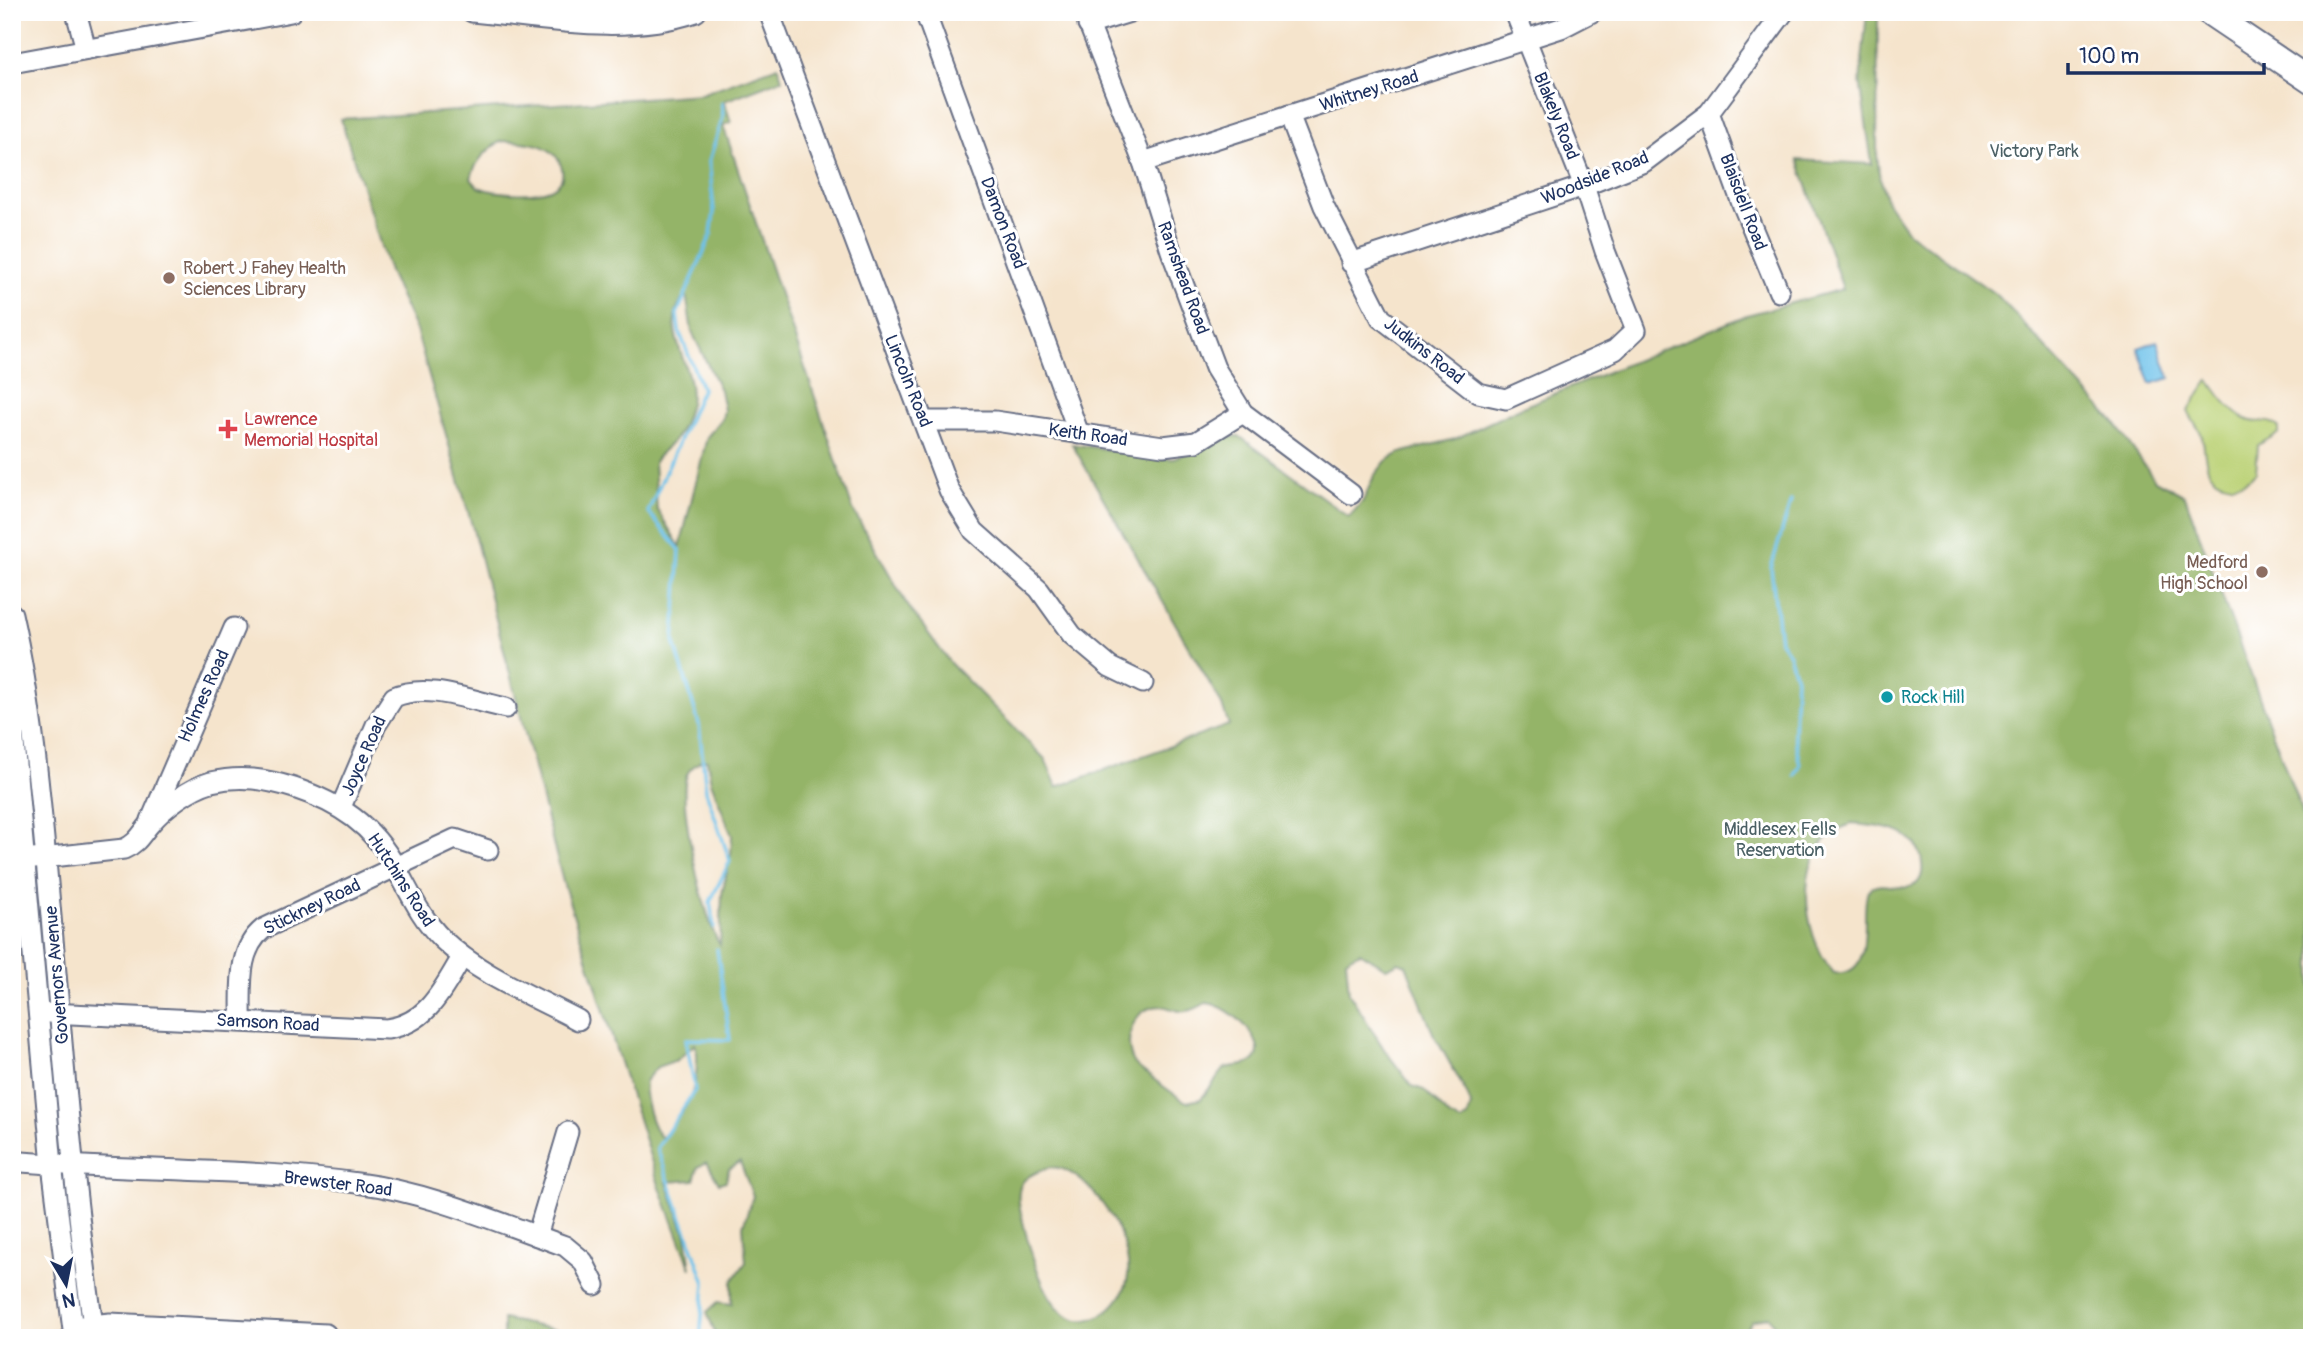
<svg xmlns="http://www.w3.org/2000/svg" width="2324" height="1350" font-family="Pangolin,sans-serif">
<rect width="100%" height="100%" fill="#fff"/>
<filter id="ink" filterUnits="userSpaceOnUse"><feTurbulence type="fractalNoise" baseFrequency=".0143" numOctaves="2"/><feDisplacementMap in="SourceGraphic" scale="14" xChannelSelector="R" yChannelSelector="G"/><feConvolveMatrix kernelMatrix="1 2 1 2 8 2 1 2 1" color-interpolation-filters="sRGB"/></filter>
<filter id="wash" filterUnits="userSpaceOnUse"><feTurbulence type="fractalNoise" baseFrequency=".00686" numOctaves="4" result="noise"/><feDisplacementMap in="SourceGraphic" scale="28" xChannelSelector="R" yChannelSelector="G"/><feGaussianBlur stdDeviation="1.57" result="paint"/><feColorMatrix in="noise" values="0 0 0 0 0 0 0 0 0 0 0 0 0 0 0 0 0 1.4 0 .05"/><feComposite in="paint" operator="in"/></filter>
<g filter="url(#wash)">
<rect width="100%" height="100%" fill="#f5e4cc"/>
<!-- green -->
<path fill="#bbd276" stroke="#6b806a" stroke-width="2" d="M 2209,380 C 2217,392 2234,415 2248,420 C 2259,425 2270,417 2279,428 L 2279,433 L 2258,445 L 2256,472 C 2250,479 2242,485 2232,484 C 2197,479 2209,449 2200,431 C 2196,424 2191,419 2188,411 Z"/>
<!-- forest -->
<g fill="#94b467" stroke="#587262" stroke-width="2" fill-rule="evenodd">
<path d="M 1867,12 L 1878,12 L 1877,154 L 1879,173 L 1887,202 L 1909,233 L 1998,296 L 2113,421 L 2155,480 L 2185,496 L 2312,840 L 2312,1338 L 1781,1338 L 1769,1316 L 1752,1321 L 1739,1338 L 717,1338 L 707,1312 L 718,1302 L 732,1304 L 732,1282 L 746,1262 L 743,1226 L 753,1196 L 740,1162 L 729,1169 L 726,1181 L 719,1183 L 707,1162 L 698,1167 L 694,1180 L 667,1182 L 686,1236 L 691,1269 L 659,1185 L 563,882 L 473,529 L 416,330 L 389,272 L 341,119 L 701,94 L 778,66 L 782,79 L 724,101 L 731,122 L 723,125 L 853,510 L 906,603 L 951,664 L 1045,759 L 1057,787 L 1229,725 L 1221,703 L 1072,444 L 1172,459 L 1228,437 L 1239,436 L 1349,517 L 1363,501 L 1374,476 L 1386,461 L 1400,453 L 1455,439 L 1520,408 L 1747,315 L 1843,289 L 1798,160 L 1872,164 L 1860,81 ZM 502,141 C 523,141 556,142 562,169 C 563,174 562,180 558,184 C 544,198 495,194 478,187 L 471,179 C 474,163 487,148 502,141 ZM 686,294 L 692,332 L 720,390 L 724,410 L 722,419 L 707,437 L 680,547 L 657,509 L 654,462 C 659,453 665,449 672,442 C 681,434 687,415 690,403 C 697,364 655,331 686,294 ZM 702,760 L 707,760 L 711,782 L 732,836 L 731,853 L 722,894 L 720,945 C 705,923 676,799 687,775 C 689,768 697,764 702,760 ZM 1852,824 C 1880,826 1920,828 1922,864 C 1923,871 1922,879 1916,884 C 1901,894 1884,878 1868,890 C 1859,913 1878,978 1834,973 C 1800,935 1790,842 1852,824 ZM 1360,952 L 1386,968 L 1399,962 L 1406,965 L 1433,1033 L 1467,1094 L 1471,1105 L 1468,1117 L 1461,1122 L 1450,1117 L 1424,1090 L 1412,1086 L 1384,1049 L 1349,993 L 1346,960 ZM 1206,1003 C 1231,1004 1279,1051 1248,1064 C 1242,1066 1232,1066 1225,1068 L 1201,1099 L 1187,1102 C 1181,1100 1138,1068 1135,1064 C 1123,1047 1130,1015 1150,1008 C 1173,1000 1174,1023 1206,1003 ZM 695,1044 C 698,1051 697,1058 697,1066 C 695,1101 682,1112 662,1138 C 651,1128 643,1096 645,1081 L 657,1067 L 677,1060 ZM 1050,1167 C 1088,1166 1133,1240 1128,1275 C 1127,1289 1118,1303 1107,1311 C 1055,1348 1034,1263 1025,1230 C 1022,1215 1014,1197 1022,1183 C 1027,1175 1041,1170 1050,1167 Z"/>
<path d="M 503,1319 L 596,1338 L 503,1338 Z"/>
</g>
<!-- water -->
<path fill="#6ec2ea" stroke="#4478a4" stroke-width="2" d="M 2157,341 L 2170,378 L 2151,384 L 2138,348 Z"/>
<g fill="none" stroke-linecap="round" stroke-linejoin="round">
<!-- stream -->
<g stroke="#6ec2ea" stroke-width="3.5">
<path d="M 1791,501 L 1771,568 L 1780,641 L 1789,654 L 1796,678 L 1794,735 L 1800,765 L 1795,776"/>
<path d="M 714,927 L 710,902 L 730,861 L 706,791 L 699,724 L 674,641 L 680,550 L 648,512 L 702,389 L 679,331 L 677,314 L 711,235 L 714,212 L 709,161 L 723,117 L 722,102"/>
<path d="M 700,1338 L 705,1283 L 657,1148 L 695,1090 L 686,1039 L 730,1040 L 717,949"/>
</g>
</g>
</g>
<g filter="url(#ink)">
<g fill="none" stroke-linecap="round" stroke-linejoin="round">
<defs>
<g id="minor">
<path d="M 76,12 L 86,49"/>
<path d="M 472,12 C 545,19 625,36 696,12"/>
<path d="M 769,12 L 949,490 L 974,531 L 1039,589 L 1072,635 L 1110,667 L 1143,683"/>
<path d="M 925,12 L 1079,434"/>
<path d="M 1084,12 L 1143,162 L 1171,251 L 1215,368 L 1243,413 L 1351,494"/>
<path d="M 1088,25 L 1130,12"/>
<path d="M 12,63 L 291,12"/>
<path d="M 1709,113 L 1741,201 L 1779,292"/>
<path d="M 1289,115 L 1324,206 L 1381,318 L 1478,393 L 1506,399 L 1615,350 L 1636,330 L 1605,251 L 1584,186 L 1515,12"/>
<path d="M 1143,162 L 1561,28 L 1592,12"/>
<path d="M 1351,263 L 1584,186 L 1644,162 L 1709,113 L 1784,12"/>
<path d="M 925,421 L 995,421 L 1163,446 L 1196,442 L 1243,413"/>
<path d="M 12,614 C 32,703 40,792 48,883 C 62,1034 72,1187 95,1338"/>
<path d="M 12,720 L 52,1165 L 74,1338"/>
<path d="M 341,807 L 376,725 L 394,697 C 427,682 472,701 506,708"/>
<path d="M 151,820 L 234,628"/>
<path d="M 25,860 L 124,849 C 138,843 141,834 150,824 C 164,807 190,788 211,782 C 240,775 266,779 294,788 C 339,803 373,825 396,868 C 410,893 421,918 442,939 C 479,975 533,996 578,1020"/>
<path d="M 50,1013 L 387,1029 C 428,1023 443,989 462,957"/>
<path d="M 241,1021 C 242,989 236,951 263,929 L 455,839 L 488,850"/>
<path d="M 12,1161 C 127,1172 243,1167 357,1183 C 427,1192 498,1222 565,1246 L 583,1261 L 595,1285"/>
<path d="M 537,1236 L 568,1132"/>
<path d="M 82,1326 L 110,1323 L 326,1334"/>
</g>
<path id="major" d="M 2208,12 L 2312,82"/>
</defs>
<!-- minor casing -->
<use href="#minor" stroke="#676e84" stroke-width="23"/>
<!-- major casing -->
<use href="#major" stroke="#676e84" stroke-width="28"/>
<!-- minor -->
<use href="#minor" stroke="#fff" stroke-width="19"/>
<!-- major -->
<use href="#major" stroke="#fff" stroke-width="24"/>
</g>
</g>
<!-- markers -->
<g fill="#8d6e63" stroke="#fff" stroke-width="2.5">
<circle cx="169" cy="278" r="7"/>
<circle cx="2262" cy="572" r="7"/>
</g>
<path fill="#e0444e" stroke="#fff" stroke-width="2.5" d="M224.5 418.5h7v7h7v7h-7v7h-7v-7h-7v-7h7z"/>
<circle fill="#0f9aa8" stroke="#fff" stroke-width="2.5" cx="1887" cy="697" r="7"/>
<g text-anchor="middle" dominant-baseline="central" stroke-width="6" stroke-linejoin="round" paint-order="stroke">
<!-- street labels -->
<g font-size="18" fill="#1b2f5e" stroke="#fff">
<text transform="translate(1369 91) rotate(-17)">Whitney Road</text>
<text transform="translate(1556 116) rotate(68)">Blakely Road</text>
<text transform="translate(1595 178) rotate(-22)">Woodside Road</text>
<text transform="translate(1743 202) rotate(69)">Blaisdell Road</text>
<text transform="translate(1003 223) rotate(69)">Damon Road</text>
<text transform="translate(1183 278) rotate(70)">Ramshead Road</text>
<text transform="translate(1424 351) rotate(38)">Judkins Road</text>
<text transform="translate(908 381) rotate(68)">Lincoln Road</text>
<text transform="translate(1088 435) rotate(8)">Keith Road</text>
<text transform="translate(204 696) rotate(-66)">Holmes Road</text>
<text transform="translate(364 756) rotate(-66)">Joyce Road</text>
<text transform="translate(401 880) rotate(57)">Hutchins Road</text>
<text transform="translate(312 907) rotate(-26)">Stickney Road</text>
<text transform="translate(57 975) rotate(-95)">Governors Avenue</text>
<text transform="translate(268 1023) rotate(3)">Samson Road</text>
<text transform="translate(338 1184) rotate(7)">Brewster Road</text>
</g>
<!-- park labels -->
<g font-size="18" fill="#4b6065" stroke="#fff">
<text x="2034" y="151">Victory Park</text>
<text x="1780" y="829">Middlesex Fells<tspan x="1780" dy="21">Reservation</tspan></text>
</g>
<!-- education labels -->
<g font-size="18" fill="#785e54" stroke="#fff" text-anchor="start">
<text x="183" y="268">Robert J Fahey Health<tspan x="183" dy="21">Sciences Library</tspan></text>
<text x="2248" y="562" text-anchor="end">Medford<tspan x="2248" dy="21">High School</tspan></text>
</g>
<!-- health labels -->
<g font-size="18" fill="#be3a42" stroke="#fff" text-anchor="start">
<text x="244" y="419">Lawrence<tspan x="244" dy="21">Memorial Hospital</tspan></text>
</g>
<!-- culture labels -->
<g font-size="18" fill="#0d838f" stroke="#fff" text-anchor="start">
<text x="1901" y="697">Rock Hill</text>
</g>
</g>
<!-- margin -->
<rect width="2324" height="1350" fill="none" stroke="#fff" stroke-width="42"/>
<!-- north arrow -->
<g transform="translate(66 1284) rotate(170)" stroke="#ffffff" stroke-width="5" paint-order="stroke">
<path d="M0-5L12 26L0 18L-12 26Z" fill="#1b2f5e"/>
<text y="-10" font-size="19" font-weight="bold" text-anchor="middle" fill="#1b2f5e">N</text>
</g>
<!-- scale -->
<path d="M2068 63v10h196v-10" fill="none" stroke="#1b2f5e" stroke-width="3.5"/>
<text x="2079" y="63" font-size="21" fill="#1b2f5e" stroke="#ffffff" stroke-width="5" paint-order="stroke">100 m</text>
</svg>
